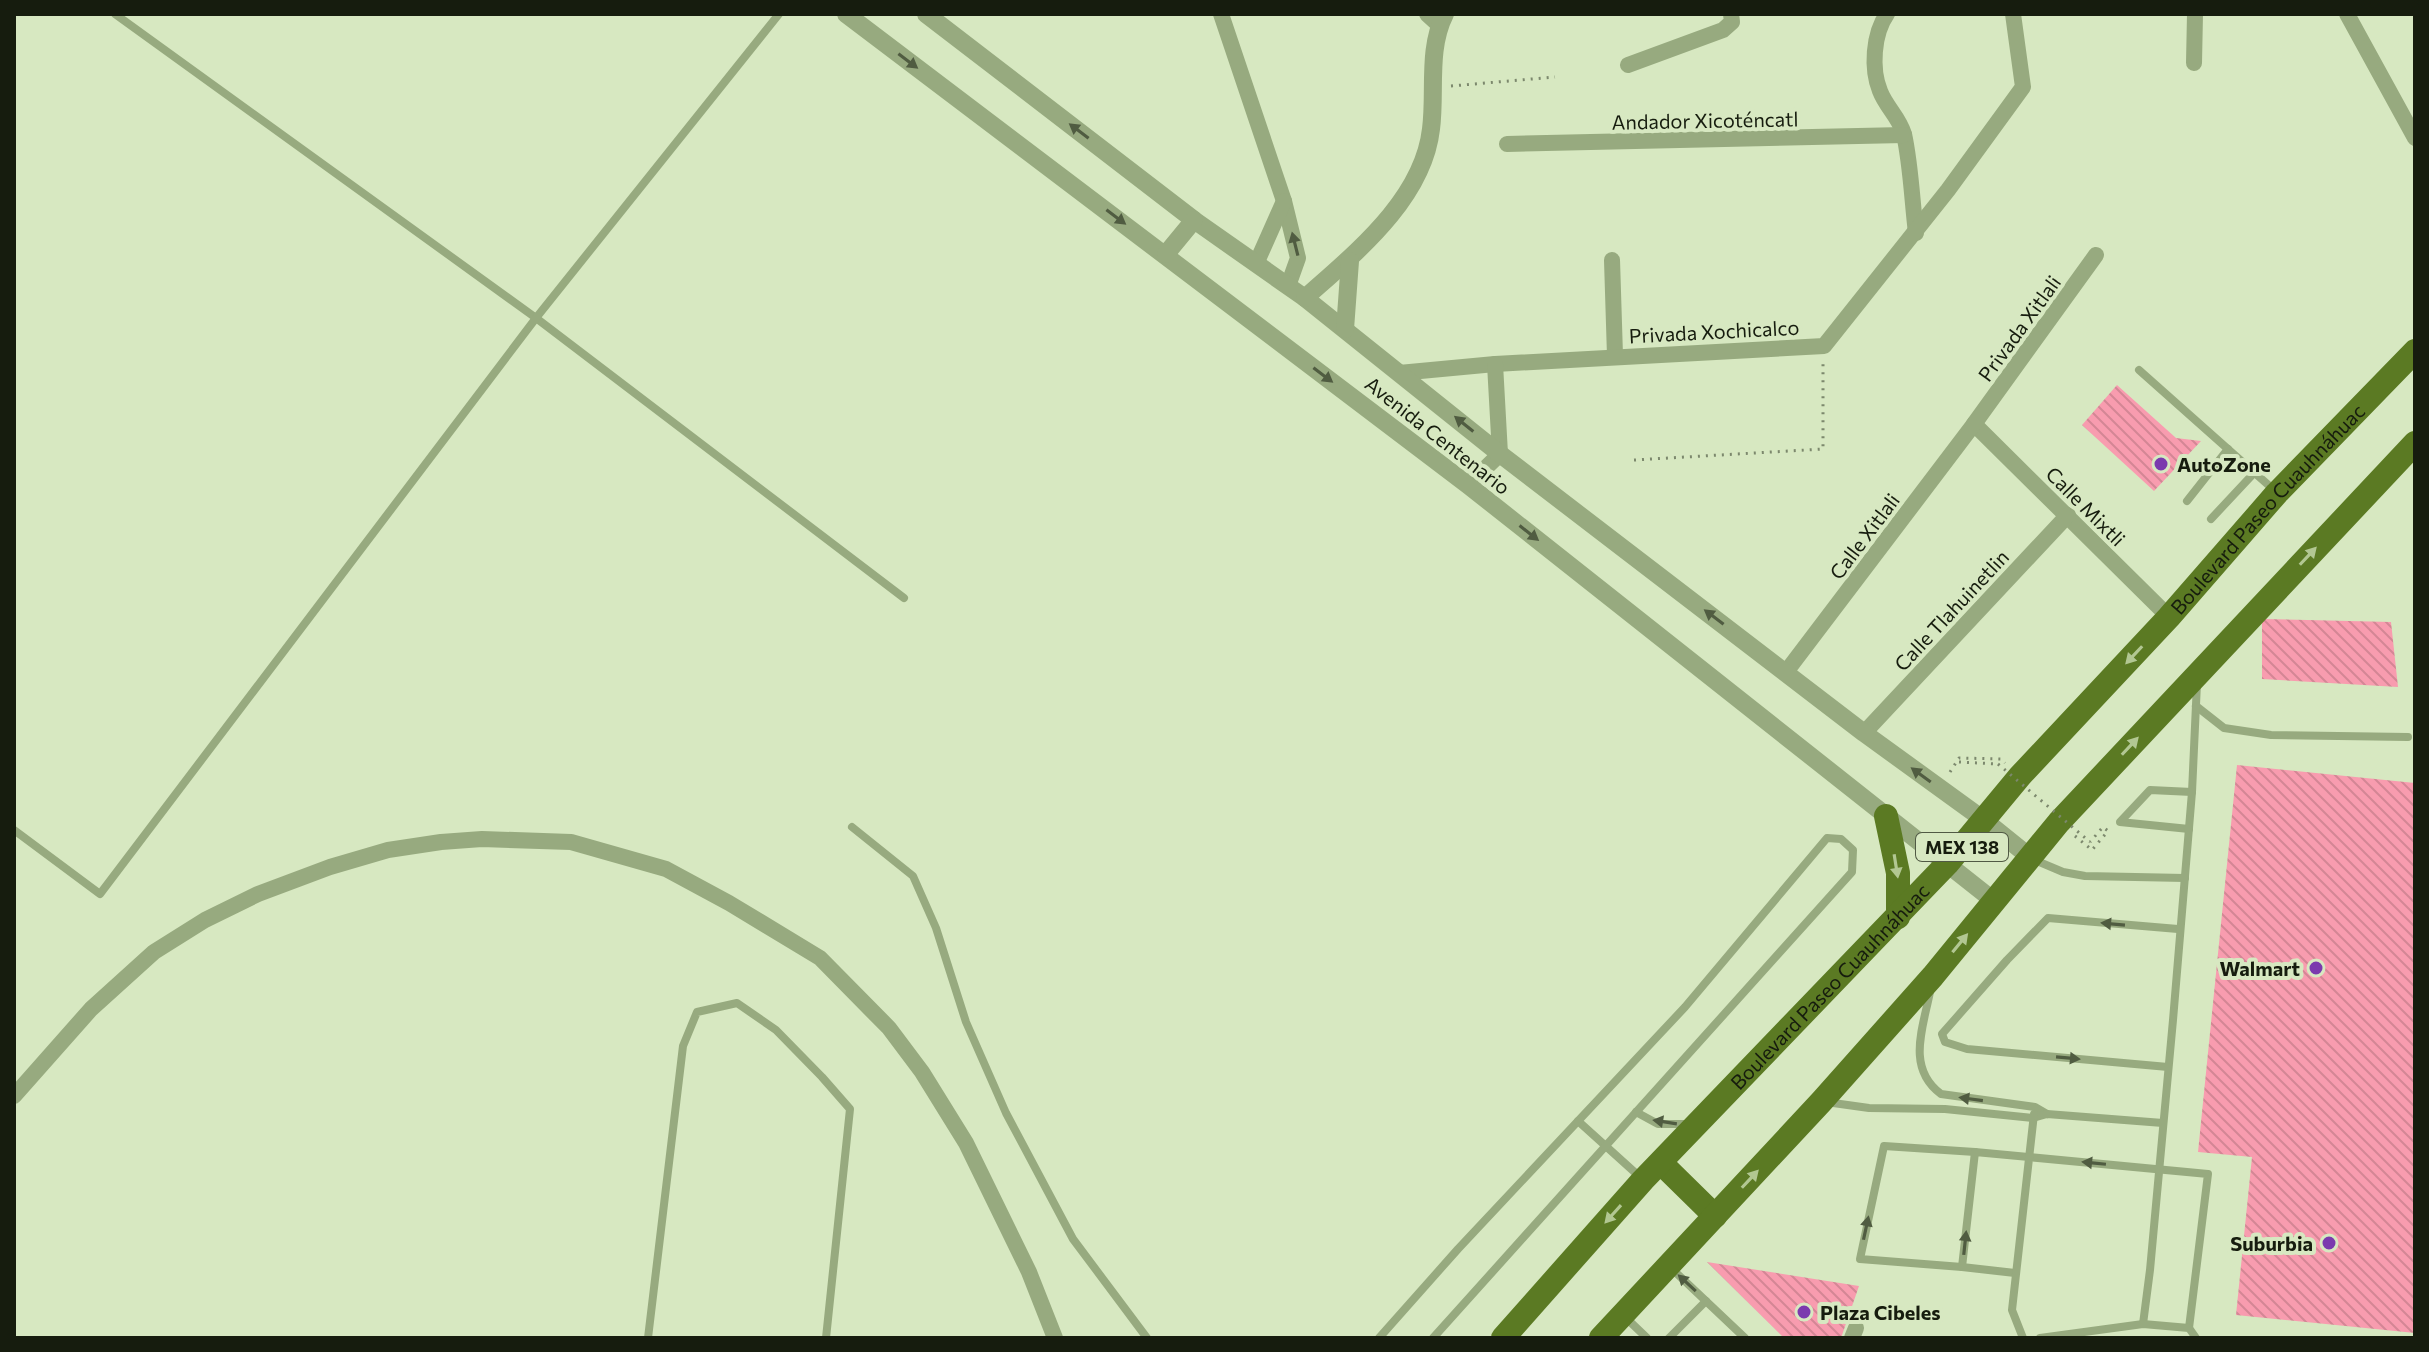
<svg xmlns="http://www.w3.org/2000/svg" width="2429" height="1352" font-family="Commissioner,sans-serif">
<defs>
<pattern id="building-back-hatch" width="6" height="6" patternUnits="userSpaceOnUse" patternTransform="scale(2)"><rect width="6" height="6" fill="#f89caf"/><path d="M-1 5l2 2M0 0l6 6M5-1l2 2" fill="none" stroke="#d48695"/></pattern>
</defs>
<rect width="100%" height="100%" fill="#d7e8c1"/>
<!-- building -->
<g fill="url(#building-back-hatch)">
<path d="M 2117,385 L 2176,438 L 2201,441 L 2154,491 L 2082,425 Z"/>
<path d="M 2262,619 L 2391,622 L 2398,687 L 2262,679 Z"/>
<path d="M 2237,765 L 2415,783 L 2415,1333 L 2236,1315 L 2252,1157 L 2198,1152 Z"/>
<path d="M 1707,1262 L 1859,1286 L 1841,1338 L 1784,1338 Z"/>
</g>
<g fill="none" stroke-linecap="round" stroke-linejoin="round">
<!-- path -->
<g stroke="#7c886d" stroke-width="3" stroke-dasharray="2 6" stroke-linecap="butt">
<path d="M 1451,86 L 1555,77"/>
<path d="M 1634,460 L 1823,449 L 1823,362"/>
<path d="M 1959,762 L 1998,764"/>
<path d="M 1950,772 L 1959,758 L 2001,759 L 2005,763"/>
<path d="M 2075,836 L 2092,850 L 2108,831 L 2103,827 L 2090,842"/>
</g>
<!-- service -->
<g stroke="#97aa7f" stroke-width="8">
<path d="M 115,14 L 536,318 L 904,598"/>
<path d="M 2139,370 L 2274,490"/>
<path d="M 2187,501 L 2228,449"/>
<path d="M 2211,519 L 2254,473"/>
<path d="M 2196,706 L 2224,728 L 2271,735 L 2408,737"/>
<path d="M 852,827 L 913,876 L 936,928 L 966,1022 L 1006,1113 L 1073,1239 L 1147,1338"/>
<path d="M 2189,829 L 2120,822 L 2150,790 L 2192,792"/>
<path d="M 14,830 L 100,894 L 536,318 L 779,14"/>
<path d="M 2032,859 L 2063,872 L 2085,876 L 2185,878"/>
<path d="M 1930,992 C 1923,1028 1906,1068 1941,1094 L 2035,1107 L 2047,1114"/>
<path d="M 2168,1067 L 1967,1049 L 1945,1042 L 1942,1034 L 2007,960 L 2048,918 L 2178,929"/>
<path d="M 1826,1102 L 1869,1108 L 1945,1109 L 2033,1118 L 2047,1114 L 2163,1123"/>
<path d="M 1636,1112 L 1658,1124 L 1687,1124"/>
<path d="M 1578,1121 L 1640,1177"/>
<path d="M 1670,1267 L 1745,1338"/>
<path d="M 1962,1267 L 1860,1259 L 1884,1146 L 1975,1152"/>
<path d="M 2015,1273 L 1962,1267 L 1975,1152 L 2208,1174 L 2189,1328"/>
<path d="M 1624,1316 L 1647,1338"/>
<path d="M 2143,1324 L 2150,1270 L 2173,1020 L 2192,792 L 2197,683"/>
<path d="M 648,1338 L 683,1046 L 697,1012 L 737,1003 L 776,1030 L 822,1077 L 850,1109 L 826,1338"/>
<path d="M 1379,1338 L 1458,1249 L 1685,1007 L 1827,838 L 1841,839 L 1853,850 L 1852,872 L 1433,1338"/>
<path d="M 1669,1338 L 1706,1301"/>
<path d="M 2023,1338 L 2012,1310 L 2034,1114"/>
<path d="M 2040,1338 L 2143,1324 L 2189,1328 L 2196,1338"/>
</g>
<!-- minor -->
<g stroke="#97aa7f" stroke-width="16">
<path d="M 1221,14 L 1284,201 L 1298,258 L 1288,286"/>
<path d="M 1427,14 L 1439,25"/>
<path d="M 1887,14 C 1873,34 1871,69 1880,91 C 1886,107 1899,117 1904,134 C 1911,166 1912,201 1916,233"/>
<path d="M 2347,14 L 2415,138"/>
<path d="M 2194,63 L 2195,14"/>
<path d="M 1628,65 L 1723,30 L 1732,22 L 1731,14"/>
<path d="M 1507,144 L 1904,135"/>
<path d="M 1612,260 L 1615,356"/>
<path d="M 1256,264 L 1284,201"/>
<path d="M 1399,373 L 1495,364 L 1824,346 L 1948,190 L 2023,87 L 2013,14"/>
<path d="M 1974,424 L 2169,617"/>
<path d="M 1468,485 L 1500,454 L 1495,364"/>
<path d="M 1786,672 L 1974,424 L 2096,255"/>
<path d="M 1864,733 L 2068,515"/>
<path d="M 14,1096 L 91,1009 L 154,952 L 205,920 L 258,894 L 330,867 L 388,850 L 441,842 L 482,839 L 571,842 L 666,869 L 729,903 L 820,958 L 889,1028 L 922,1072 L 966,1143 L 1029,1272 L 1055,1338"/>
<path d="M 1852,1338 L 1856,1328"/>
</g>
<!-- tertiary -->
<g stroke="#97aa7f" stroke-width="18">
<path d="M 846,14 L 1468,485 L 1994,901"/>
<path d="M 926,14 L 1194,220 L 1305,298 L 1500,454 L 1864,733 L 1984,820 L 2031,858"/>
<path d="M 1166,254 L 1194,220"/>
<path d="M 1305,298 C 1354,254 1423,200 1431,129 C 1436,91 1427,50 1445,14"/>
<path d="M 1345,329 L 1350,261"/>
</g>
<!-- primary -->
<g stroke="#5b7a23" stroke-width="24">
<path d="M 1886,816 L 1898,873 L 1898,917"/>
<path d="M 1661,1163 L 1715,1216"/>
<path id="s1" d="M 1503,1338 L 1643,1180 L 1947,864 L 2020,776 L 2169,617 L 2277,493 L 2415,351"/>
<path d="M 1601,1338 L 1821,1102 L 1933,976 L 2059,822 L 2415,443"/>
</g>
<!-- path-bridge -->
<path stroke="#7c886d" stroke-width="3" stroke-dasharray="2 6" stroke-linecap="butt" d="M 1998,764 L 2090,842"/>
</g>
<!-- one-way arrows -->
<defs><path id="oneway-solid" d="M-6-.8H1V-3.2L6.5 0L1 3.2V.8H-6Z" transform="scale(2)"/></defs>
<g fill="#505c41">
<use href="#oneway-solid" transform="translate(908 61) rotate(37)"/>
<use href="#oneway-solid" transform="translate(1079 131) rotate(-143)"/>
<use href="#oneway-solid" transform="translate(1116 217) rotate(37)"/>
<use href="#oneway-solid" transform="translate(1295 244) rotate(-104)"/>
<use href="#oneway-solid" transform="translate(1323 375) rotate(37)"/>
<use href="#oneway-solid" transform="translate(1464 424) rotate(-141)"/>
<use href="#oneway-solid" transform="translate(1529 533) rotate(38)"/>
<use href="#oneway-solid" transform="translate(1714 617) rotate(-143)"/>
<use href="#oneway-solid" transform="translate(1921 775) rotate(-144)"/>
<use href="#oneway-solid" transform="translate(2113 924) rotate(-175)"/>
<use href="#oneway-solid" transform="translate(2068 1058) rotate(5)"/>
<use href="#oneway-solid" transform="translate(1971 1099) rotate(-172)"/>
<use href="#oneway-solid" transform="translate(1665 1122) rotate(-171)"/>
<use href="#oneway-solid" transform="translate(2094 1163) rotate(-174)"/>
<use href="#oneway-solid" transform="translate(1866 1228) rotate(-78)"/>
<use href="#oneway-solid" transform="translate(1965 1243) rotate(-84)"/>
<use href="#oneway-solid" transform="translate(1687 1283) rotate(-137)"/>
</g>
<g fill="#b2c792">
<use href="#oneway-solid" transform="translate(2308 556) rotate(-47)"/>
<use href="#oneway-solid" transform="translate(2134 655) rotate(133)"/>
<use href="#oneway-solid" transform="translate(2130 746) rotate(-47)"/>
<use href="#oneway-solid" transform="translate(1896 866) rotate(81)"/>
<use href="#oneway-solid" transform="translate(1960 943) rotate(-51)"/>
<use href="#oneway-solid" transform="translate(1750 1179) rotate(-47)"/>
<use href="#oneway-solid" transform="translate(1613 1214) rotate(132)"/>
</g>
<!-- markers -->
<g fill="#7b3aae" stroke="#d7e8c1" stroke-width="3">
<circle cx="2161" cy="464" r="8"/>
<circle cx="2316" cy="968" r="8"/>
<circle cx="2329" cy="1243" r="8"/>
<circle cx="1804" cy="1312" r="8"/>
</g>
<g text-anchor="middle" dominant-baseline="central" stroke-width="8" stroke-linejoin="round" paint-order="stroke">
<!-- shield labels -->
<rect fill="#d7e8c1" stroke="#505944" stroke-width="2" x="1916" y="833" width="92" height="28" rx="6"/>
<g font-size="18" font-weight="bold" fill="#161c0e">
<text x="1962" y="847">MEX 138</text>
</g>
<!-- street labels -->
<g font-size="20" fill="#161c0e" stroke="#d7e8c1">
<text transform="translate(1705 120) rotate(-1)">Andador Xicoténcatl</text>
<text transform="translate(2019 328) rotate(-54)">Privada Xitlali</text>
<text transform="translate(1714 331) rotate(-3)">Privada Xochicalco</text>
<text transform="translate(1438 435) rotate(38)">Avenida Centenario</text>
<text transform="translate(2086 506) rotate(45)">Calle Mixtli</text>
<text stroke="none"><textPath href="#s1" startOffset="1128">Boulevard Paseo Cuauhnáhuac</textPath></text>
<text transform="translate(1864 536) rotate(-53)">Calle Xitlali</text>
<text transform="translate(1951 610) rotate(-47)">Calle Tlahuinetlin</text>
<text stroke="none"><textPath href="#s1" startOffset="480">Boulevard Paseo Cuauhnáhuac</textPath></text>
</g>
<!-- poi labels -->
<g font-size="20" font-weight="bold" fill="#161c0e" stroke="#d7e8c1" text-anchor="start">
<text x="2177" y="464">AutoZone</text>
<text x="2300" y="968" text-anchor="end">Walmart</text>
<text x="2313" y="1243" text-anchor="end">Suburbia</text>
<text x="1820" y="1312">Plaza Cibeles</text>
</g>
</g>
<!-- border -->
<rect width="2429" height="1352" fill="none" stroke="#161c0e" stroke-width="32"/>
</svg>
